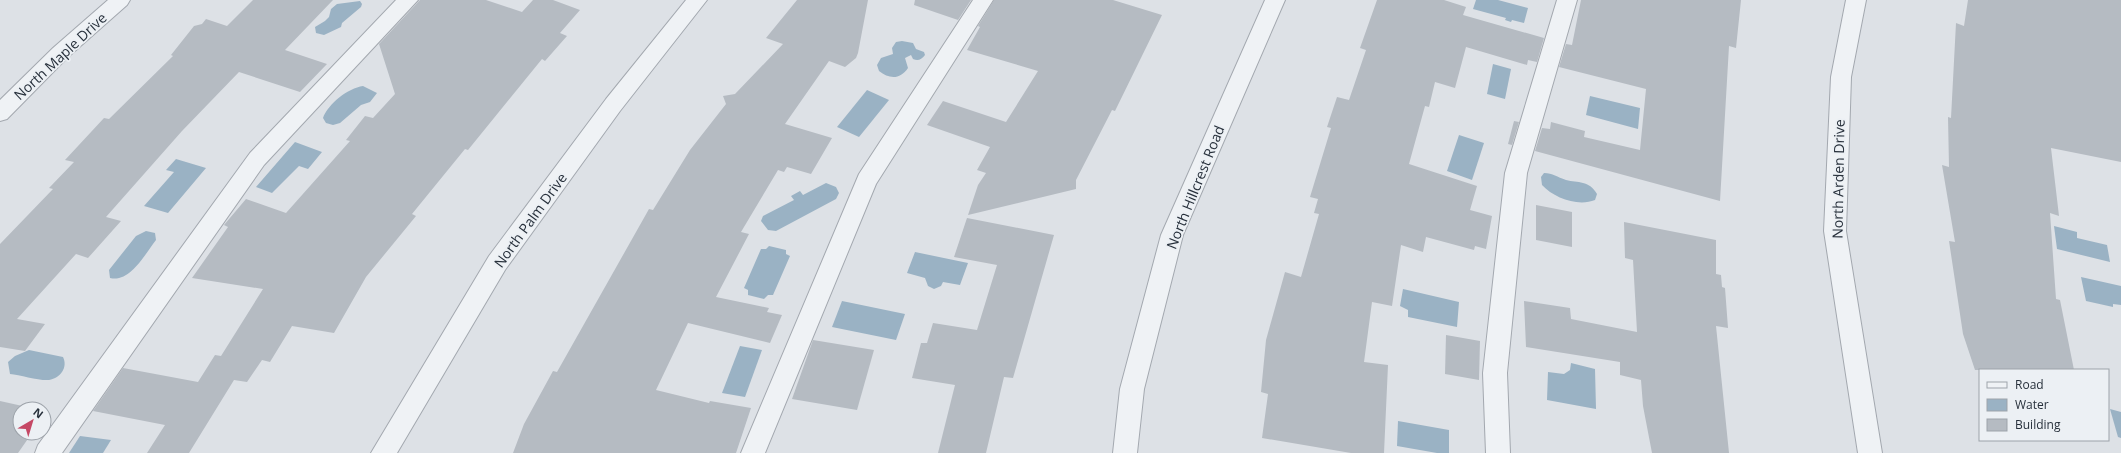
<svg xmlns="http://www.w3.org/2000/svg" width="2121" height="453" font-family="'Open Sans',sans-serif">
<rect width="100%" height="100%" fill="#dde1e6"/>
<!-- water -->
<g fill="#9ab2c4">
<path d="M 1476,0 L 1498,0 L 1528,8 L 1524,23 L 1512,20 L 1511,22 L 1505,20 L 1506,18 L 1473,9 Z"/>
<path d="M 360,1 L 362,4 L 361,7 L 342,23 L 341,27 L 324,35 L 316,33 L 315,27 L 325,21 L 329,17 L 331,9 L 337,4 Z"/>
<path d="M 902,41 L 913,43 L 916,49 L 924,52 L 925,55 C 921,60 918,61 913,59 L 911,55 L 905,58 L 908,68 C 900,80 889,79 879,71 L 877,65 L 881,58 L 893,54 L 892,48 L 896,42 Z"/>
<path d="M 1493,64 L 1511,69 L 1505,99 L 1487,94 Z"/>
<path d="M 363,86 L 377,93 L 370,102 L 361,105 L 340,123 L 333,125 L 326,123 L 323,118 C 328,104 348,88 363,86 Z"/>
<path d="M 867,90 L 889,100 L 859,137 L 837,127 Z"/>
<path d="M 1590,96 L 1640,108 L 1638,129 L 1586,115 Z"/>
<path d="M 1459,135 L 1484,143 L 1472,180 L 1447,171 Z"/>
<path d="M 295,142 L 322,152 L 308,169 L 299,166 L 272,193 L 256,187 Z"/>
<path d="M 176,159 L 206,168 L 168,213 L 144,206 L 174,172 L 166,170 Z"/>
<path d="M 1544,173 C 1553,173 1557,177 1566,180 C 1578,183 1589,180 1597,194 L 1595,200 C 1578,207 1554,198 1542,185 L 1541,177 Z"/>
<path d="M 826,183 L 836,187 L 839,193 L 836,199 L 776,231 L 768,230 L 761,221 L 763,216 L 794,200 L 791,196 L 800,191 L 803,195 Z"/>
<path d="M 2054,226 L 2077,232 L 2077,238 L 2107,245 L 2110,262 L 2057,249 Z"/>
<path d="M 146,231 L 155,233 L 156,240 C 145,254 130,283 110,278 L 109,270 L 136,236 Z"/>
<path d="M 769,246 L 786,250 L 786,254 L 790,256 L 773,295 L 768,295 L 764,299 L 748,295 L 748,290 L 744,288 L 761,249 L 766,249 Z"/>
<path d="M 915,252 L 968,263 L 960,285 L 943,282 L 941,286 L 934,289 L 928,286 L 925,278 L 907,273 Z"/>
<path d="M 2081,277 L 2121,286 L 2121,305 L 2113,304 L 2113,307 L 2086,301 Z"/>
<path d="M 1403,289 L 1459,302 L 1457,327 L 1408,317 L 1408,310 L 1400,306 Z"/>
<path d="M 842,301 L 905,314 L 896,340 L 832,327 Z"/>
<path d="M 740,346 L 762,350 L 745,397 L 722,393 Z"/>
<path d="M 29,350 L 63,357 C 68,367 61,378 49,380 C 40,381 20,375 10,374 L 8,362 L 15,356 Z"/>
<path d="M 1571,363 L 1595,369 L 1596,409 L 1547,400 L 1548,372 L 1564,374 L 1570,370 Z"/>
<path d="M 2110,409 L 2121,412 L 2121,438 L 2118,437 Z"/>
<path d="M 1398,421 L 1449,430 L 1449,453 L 1437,453 L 1397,446 Z"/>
<path d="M 80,436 L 111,440 L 103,453 L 69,453 Z"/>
</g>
<!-- building -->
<g fill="#b5bbc2">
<path d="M 253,0 L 333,0 L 285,50 L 327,64 L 300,92 L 239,72 L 182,131 L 106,217 L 121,221 L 88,258 L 76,254 L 17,319 L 45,324 L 25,351 L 0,347 L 0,244 L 53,189 L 49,188 L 74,162 L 65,160 L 104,118 L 109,119 L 173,56 L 171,55 L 194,26 L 202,24 L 206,19 L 227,26 Z"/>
<path d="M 420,0 L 486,0 L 522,12 L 533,0 L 553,0 L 580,10 L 560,33 L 567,36 L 545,61 L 542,59 L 468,150 L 465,149 L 412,214 L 416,216 L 366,277 L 334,333 L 292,326 L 270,362 L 262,360 L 247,382 L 234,380 L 189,453 L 147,453 L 165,425 L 93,411 L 123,368 L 198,382 L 215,355 L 221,356 L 263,289 L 192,278 L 228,227 L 224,225 L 246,199 L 286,213 L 350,141 L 346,140 L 365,116 L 373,118 L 395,94 L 379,44 Z"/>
<path d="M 797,0 L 868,0 L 858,53 L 856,58 L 845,67 L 829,61 L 785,124 L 832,138 L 811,174 L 787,167 L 784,172 L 778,170 L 741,232 L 749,234 L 716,297 L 769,308 L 767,312 L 782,315 L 770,343 L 688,323 L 656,390 L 709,403 L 710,401 L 751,408 L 736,453 L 513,453 L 524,424 L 553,371 L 557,372 L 649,209 L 653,210 L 690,150 L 726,104 L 723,96 L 735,94 L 783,44 L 766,38 Z"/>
<path d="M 915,0 L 971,0 L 958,20 L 914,5 Z"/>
<path d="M 994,0 L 1113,0 L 1162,15 L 1115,111 L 1112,110 L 1076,180 L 1076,189 L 968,215 L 978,185 L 986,173 L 977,170 L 990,147 L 927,125 L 943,101 L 1006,122 L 1038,71 L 967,50 L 980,27 L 978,26 Z"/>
<path d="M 1377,0 L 1444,0 L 1466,7 L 1463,15 L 1544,38 L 1537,62 L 1528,60 L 1527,65 L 1466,47 L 1455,88 L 1435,82 L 1429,107 L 1425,106 L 1409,164 L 1477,186 L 1470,210 L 1492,216 L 1486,249 L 1475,246 L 1474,250 L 1426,237 L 1423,252 L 1401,245 L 1392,306 L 1372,302 L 1364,362 L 1388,365 L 1384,453 L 1351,453 L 1262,438 L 1268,394 L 1261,392 L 1266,340 L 1285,272 L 1301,277 L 1319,214 L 1314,213 L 1318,199 L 1310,197 L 1331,128 L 1327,127 L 1337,97 L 1349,100 L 1366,50 L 1360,48 Z"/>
<path d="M 1581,0 L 1741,0 L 1736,48 L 1729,46 L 1720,201 L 1535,151 L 1542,128 L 1550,129 L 1551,122 L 1585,131 L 1584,137 L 1640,150 L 1646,89 L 1559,67 L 1566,44 L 1572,45 Z"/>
<path d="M 1968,0 L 2121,0 L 2121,162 L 2051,148 L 2059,216 L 2050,213 L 2056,299 L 2060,300 L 2074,370 L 1975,370 L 1963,334 L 1949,241 L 1955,242 L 1942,165 L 1949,167 L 1948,117 L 1951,118 L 1956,23 L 1964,26 Z"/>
<path d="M 1514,121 L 1519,122 L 1512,145 L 1508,144 Z"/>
<path d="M 1536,205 L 1572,212 L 1572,247 L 1536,240 Z"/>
<path d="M 967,218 L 1054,235 L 1013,378 L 1004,377 L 986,453 L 938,453 L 955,385 L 912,378 L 921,343 L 927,343 L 933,323 L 977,330 L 997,265 L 954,257 Z"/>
<path d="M 1624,222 L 1716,240 L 1716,274 L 1721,275 L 1722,287 L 1725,288 L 1728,328 L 1716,326 L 1729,453 L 1652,453 L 1643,406 L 1641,380 L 1620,375 L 1620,362 L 1526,347 L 1524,301 L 1570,308 L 1571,319 L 1637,332 L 1633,260 L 1625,258 Z"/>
<path d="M 1446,335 L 1480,341 L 1479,380 L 1445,374 Z"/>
<path d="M 813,340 L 874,350 L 857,410 L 792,399 Z"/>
<path d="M 0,401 L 36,409 L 20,409 L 20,433 L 32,433 L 18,453 L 0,453 Z"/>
</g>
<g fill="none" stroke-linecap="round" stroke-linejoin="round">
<defs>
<g id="minor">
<path d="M 108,0 L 130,0 L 127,5 L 67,58 L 7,119 L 0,121 L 0,100 L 53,48 Z"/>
<path d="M 396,0 L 418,0 L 264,165 L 62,453 L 35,453 L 38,445 L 250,153 Z"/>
<path d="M 686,0 L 707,0 L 620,111 L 505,270 L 397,453 L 371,453 L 489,256 L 606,99 Z"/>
<path d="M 973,0 L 993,0 L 876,184 L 765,453 L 741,453 L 859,174 Z"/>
<path d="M 1265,0 L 1285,0 L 1183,235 L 1144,389 L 1137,453 L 1113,453 L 1120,389 L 1161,235 Z"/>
<path d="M 1557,0 L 1577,0 L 1527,173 L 1507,373 L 1510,453 L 1486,453 L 1483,373 L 1505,173 Z"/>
<path d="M 1846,0 L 1866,0 L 1851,77 L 1846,231 L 1882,453 L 1858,453 L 1824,231 L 1831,77 Z"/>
</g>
</defs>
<!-- minor casing -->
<use href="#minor" stroke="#a3a8af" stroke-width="2"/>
<!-- minor -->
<use href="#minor" fill="#eff2f5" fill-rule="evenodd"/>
</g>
<g text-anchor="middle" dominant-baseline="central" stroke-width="3.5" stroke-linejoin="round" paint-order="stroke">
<!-- street labels -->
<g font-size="14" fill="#27303b" stroke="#ecf0f4">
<text transform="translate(60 56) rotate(-43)">North Maple Drive</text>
<text transform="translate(1838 179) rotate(-89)">North Arden Drive</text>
<text transform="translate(1195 187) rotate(-68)">North Hillcrest Road</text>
<text transform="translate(530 220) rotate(-54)">North Palm Drive</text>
</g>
</g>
<!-- legend -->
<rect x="1979" y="369" width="130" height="72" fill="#ecf0f4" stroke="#9da3aa"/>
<rect x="1987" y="382" width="20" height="6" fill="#eff2f5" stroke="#9da3aa"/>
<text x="2015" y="389" font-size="12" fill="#27303b">Road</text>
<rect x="1987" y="399" width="20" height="12" fill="#9ab2c4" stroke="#9da3aa"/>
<text x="2015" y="409" font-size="12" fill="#27303b">Water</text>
<rect x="1987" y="419" width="20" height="12" fill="#b5bbc2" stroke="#9da3aa"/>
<text x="2015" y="429" font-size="12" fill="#27303b">Building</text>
<!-- north arrow -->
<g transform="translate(32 421) rotate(38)"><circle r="19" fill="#ecf0f4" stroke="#9da3aa"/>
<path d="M0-3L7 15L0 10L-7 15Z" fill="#c54865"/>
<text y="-6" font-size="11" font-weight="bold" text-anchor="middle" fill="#27303b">N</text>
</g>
</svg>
